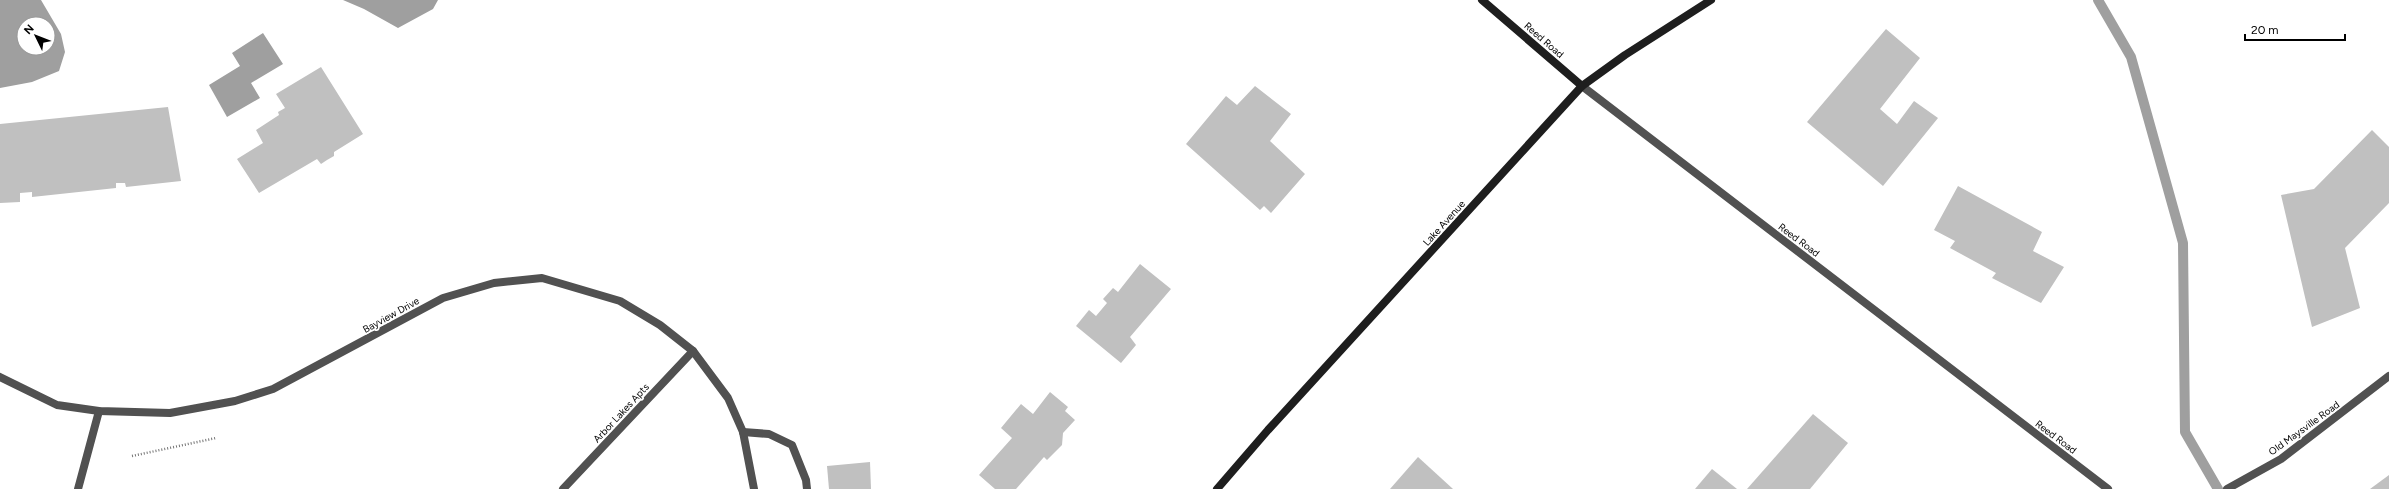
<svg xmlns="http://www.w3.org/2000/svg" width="2389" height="489" font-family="Figtree,sans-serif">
<rect width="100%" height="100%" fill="#fff"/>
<!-- water -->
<g fill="#9f9f9f" fill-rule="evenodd">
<path d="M 0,0 L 41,0 L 61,34 L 65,52 L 59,71 L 32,82 L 0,88 ZM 24,24 L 48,24 L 48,48 L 24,48 Z"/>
<path d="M 343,0 L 438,0 L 433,9 L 398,28 L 364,9 Z"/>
<path d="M 263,33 L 283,64 L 251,83 L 260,98 L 227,117 L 209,85 L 240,66 L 232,53 Z"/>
</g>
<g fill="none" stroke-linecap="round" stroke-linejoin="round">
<!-- stream -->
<path stroke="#9f9f9f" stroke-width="10" d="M 2098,0 L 2131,57 L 2183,243 L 2185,432 L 2218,489"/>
</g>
<!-- building -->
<g fill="#c0c0c0">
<path d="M 1886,29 L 1920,58 L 1880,109 L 1897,124 L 1914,101 L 1938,118 L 1883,186 L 1807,122 Z"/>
<path d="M 321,67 L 363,134 L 334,152 L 334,156 L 327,160 L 321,164 L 317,159 L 259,193 L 237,159 L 263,143 L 256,130 L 279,115 L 278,112 L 285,108 L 276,94 Z"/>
<path d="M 1255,86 L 1291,114 L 1270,141 L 1305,174 L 1271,213 L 1264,206 L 1260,210 L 1186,144 L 1226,96 L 1237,105 Z"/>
<path d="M 168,107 L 181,181 L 126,187 L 125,183 L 116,183 L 116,188 L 32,197 L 32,192 L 20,193 L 20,202 L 0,203 L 0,124 Z"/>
<path d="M 2372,130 L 2389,147 L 2389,203 L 2345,248 L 2360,308 L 2312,327 L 2281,195 L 2314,189 Z"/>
<path d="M 1958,186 L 2042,232 L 2033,251 L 2064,267 L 2041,303 L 1992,278 L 1996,273 L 1950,248 L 1955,241 L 1934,230 Z"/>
<path d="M 1140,264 L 1171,289 L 1130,337 L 1136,345 L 1121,363 L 1076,326 L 1089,310 L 1096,316 L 1107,303 L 1103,299 L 1113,288 L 1118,292 Z"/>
<path d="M 1050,392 L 1068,407 L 1065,411 L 1075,420 L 1063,433 L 1062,445 L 1047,460 L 1044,457 L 1016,489 L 995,489 L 979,475 L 1012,438 L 1001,428 L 1021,404 L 1033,414 Z"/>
<path d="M 1813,414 L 1848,443 L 1810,489 L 1747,489 Z"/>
<path d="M 1418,457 L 1453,489 L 1390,489 Z"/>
<path d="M 870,462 L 871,489 L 829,489 L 827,466 Z"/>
<path d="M 1712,469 L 1737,489 L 1695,489 Z"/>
<path d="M 2389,475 L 2389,489 L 2370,489 Z"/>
</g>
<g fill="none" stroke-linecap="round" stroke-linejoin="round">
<!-- path -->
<path stroke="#737373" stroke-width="2.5" stroke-dasharray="1 2" stroke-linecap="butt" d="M 132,456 L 216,438"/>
<!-- street -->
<g stroke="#515151" stroke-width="8">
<path d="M 1582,86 L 2108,489"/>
<path d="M 0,377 L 57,405 L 99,411 L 170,413 L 235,401 L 273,389 L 443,298 L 494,283 L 542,278 L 620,301 L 660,325 L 693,351 L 728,398 L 743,432 L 754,489"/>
<path d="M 743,432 L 769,434 L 792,445 L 806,480 L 807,489"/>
<path d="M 78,489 L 99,411"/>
<path d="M 563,489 L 693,351"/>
<path d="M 2227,489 L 2281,459 L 2389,376"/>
</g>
<!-- secondary -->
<g stroke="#1e1e1e" stroke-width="8">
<path d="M 1482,0 L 1582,86"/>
<path d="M 1217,489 L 1268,430 L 1582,86 L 1625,55 L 1711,0"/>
</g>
</g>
<g text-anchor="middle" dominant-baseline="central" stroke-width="3.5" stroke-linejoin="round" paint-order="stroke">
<!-- street labels -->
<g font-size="10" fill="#000" stroke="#fff">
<text transform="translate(1544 40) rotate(41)">Reed Road</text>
<text transform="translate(1444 223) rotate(-48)">Lake Avenue</text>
<text transform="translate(1799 240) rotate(37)">Reed Road</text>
<text transform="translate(391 315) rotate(-29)">Bayview Drive</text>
<text transform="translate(621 413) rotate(-47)">Arbor Lakes Apts</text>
<text transform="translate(2304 428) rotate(-36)">Old Maysville Road</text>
<text transform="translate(2056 437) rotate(37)">Reed Road</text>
</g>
</g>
<!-- north arrow -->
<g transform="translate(36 36) rotate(313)"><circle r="19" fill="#ffffff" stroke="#999999"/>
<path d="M0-3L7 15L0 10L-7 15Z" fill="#000000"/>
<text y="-6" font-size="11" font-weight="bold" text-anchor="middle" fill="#000000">N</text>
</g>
<!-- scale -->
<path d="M2245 34v6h100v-6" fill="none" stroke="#000000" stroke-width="2"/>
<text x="2251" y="34" font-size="12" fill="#000000" stroke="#ffffff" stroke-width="3" paint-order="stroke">20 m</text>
</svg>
